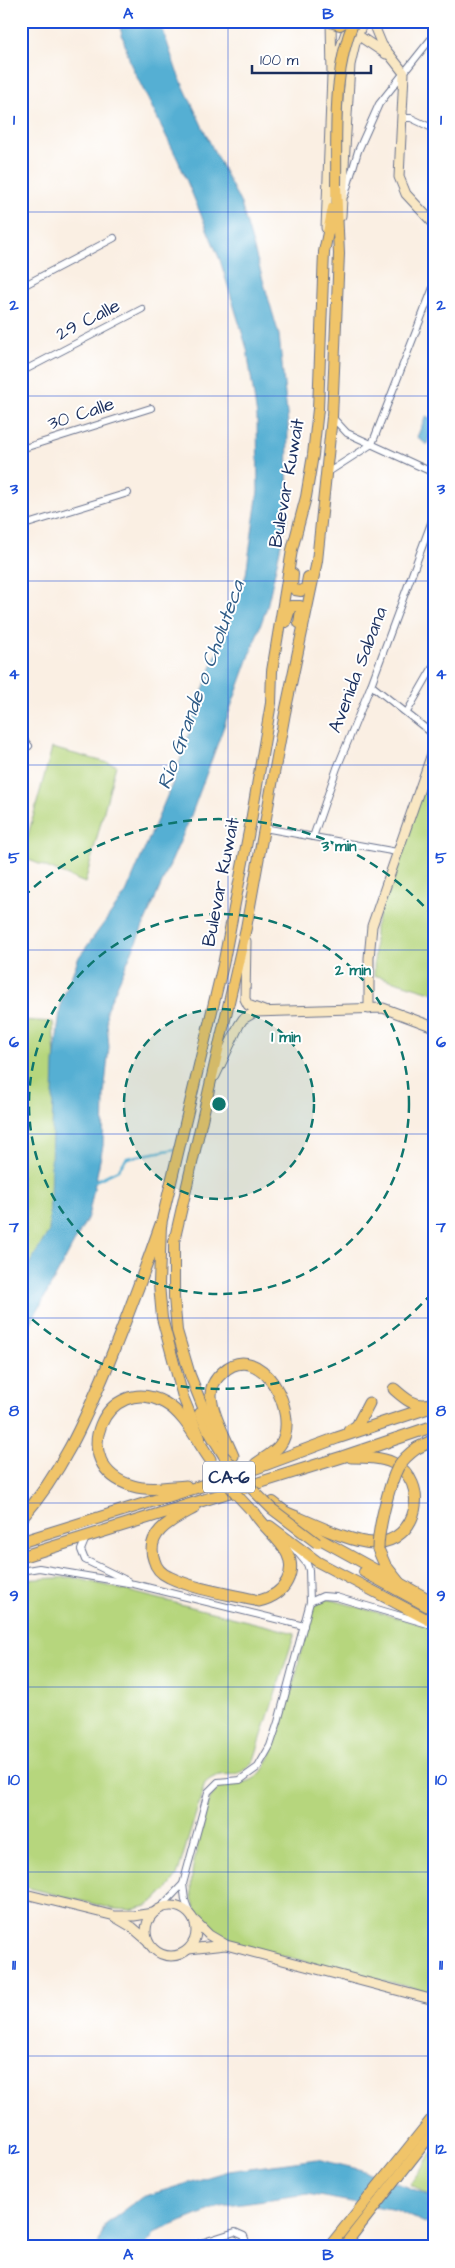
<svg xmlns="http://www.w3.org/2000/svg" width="455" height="2268" font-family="'Architects Daughter',sans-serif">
<rect width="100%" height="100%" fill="#fff"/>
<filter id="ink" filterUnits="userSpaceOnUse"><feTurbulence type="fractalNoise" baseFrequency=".02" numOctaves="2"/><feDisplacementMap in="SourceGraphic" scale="10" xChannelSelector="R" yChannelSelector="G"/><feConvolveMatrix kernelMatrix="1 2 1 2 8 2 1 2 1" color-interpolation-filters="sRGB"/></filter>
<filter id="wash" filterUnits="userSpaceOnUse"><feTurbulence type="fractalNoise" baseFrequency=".0096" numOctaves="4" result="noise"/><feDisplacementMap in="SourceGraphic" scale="20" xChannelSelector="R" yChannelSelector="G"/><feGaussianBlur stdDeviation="1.12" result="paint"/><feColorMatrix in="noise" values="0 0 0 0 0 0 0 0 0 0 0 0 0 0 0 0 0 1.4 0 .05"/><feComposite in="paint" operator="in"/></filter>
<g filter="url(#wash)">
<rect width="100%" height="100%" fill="#faefe3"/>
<!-- green -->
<g fill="#b6d67d" stroke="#68826e">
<path d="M 52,748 L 116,765 L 85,883 L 22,857 Z"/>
<path d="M 424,785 L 434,790 L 434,993 L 374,975 L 375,927 Z"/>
<path d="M 21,1020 L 53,1022 L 60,1164 L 56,1216 L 21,1306 Z"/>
<path d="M 72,1577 L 295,1633 L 254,1760 C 234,1786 225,1765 205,1783 L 177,1876 L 166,1891 L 147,1906 L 131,1910 L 114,1909 L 21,1886 L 21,1580 Z"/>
<path d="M 329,1599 L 434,1628 L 434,1993 L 231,1943 C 178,1917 189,1876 202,1830 C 205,1818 207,1799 216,1791 C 230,1775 252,1795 268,1761 C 290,1713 299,1658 311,1608 L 320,1601 Z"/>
<path d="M 434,2151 L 434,2198 L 410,2184 Z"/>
</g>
<!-- water -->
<g fill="#55afd3" stroke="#386f98">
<path d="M 118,21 L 160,21 L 177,72 L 212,147 L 241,204 L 279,335 L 288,424 L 287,518 L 267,607 L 238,688 L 189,821 L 106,1011 L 109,1047 L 104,1095 L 103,1146 L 88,1217 L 21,1341 L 21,1278 L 49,1231 L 54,1063 L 61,1002 L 79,957 L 126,893 L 173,782 L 204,687 L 246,575 L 258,491 L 257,417 L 247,349 L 220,260 L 178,160 L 131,65 Z"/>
<path d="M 426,416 L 434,420 L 427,445 L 417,437 Z"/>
<path d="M 317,2159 L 362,2170 L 434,2197 L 434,2227 L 396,2210 L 307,2194 L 220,2206 L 156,2232 L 144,2247 L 97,2247 L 105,2225 L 142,2197 L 228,2171 Z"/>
</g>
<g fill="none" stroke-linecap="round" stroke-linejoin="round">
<!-- stream -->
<path stroke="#55afd3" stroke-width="2.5" d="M 93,1182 L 118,1170 L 127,1158 L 175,1149"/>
</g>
</g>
<g filter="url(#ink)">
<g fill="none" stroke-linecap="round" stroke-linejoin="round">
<defs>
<g id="street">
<path d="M 401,118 L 411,118 L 434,129"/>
<path d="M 345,195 L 358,151 L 379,104 L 434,35"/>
<path d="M 21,287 L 114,238"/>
<path d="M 21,372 L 142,309"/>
<path d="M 332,417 L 347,433 L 434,473"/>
<path d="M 372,444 L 434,285"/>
<path d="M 21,449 L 151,408"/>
<path d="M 327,473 L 372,444"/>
<path d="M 21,526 L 128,493"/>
<path d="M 371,685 L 434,735"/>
<path d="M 407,712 L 434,665"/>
<path d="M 21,737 L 29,746"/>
<path d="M 264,828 L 397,852"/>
<path d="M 313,837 L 337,768 L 371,685 L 434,515"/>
<path d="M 86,1538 L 81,1550 L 85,1560 L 128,1581"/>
<path d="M 21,1571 L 39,1568 L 134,1584 L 304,1626"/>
<path d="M 310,1602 L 323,1596 L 336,1597 L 428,1624"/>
<path d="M 160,1908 L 183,1884"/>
<path d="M 190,1914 L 185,1900 L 183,1884 L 208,1792 L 218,1782 L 240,1780 L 258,1767 L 270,1746 L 278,1722 L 310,1602 L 309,1570 L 307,1564 L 293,1547"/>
<path d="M 188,2247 L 235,2232 L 244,2236 L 248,2247"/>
</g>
<g id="secondary">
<path d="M 372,21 L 382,45 L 404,73 L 399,177 L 406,194 L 434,224"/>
<path d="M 353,32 L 386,54"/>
<path d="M 335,63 L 350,21"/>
<path d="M 341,216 L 350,65 L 355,43 L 363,21"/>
<path d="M 326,228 L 332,75 L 331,21"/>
<path d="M 246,941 L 245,999 L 248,1005 L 264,1011"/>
<path d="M 369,1009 L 369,958 L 372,926 L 434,748"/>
<path d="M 215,1076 L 239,1025 L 243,1019 L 255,1012 L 383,1008 L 434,1027"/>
<path d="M 21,1893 L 115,1916 L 134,1916 L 153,1913"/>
<circle cx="171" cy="1931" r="25"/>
<path d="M 115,1917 L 132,1927 L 147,1940"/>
<path d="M 195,1921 L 209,1935 L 226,1945 L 434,2000"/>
<path d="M 189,1949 L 225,1945"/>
</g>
<g id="primary">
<path d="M 293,574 L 292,587 L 295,590 L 301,591 L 306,588 L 308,577"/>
<path d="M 286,622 L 291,606 L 300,606 L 301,610 L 299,623"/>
<path d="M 200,1413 L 208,1430 L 224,1456"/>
<path d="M 219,1434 L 202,1405 L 190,1375 L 177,1331 L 174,1297 L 174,1242 L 246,928 L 285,713 L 317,561 L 332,417 L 339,254 L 336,185"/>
<path d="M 200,1438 L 183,1397 L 162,1318 L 159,1284 L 161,1224 L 223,965 L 251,821 L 271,703 L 272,671 L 292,550 L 306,497 L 313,455 L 318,409 L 324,252 L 333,208"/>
<path d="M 273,1502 L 320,1539 L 434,1602"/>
<path d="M 270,1526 L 318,1562 L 434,1623"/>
<path d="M 364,1572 L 434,1610"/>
<path d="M 329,2247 L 434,2116"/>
<path d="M 343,2247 L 434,2131"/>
</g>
<g id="highway">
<path d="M 394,1389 C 404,1398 415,1408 430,1404"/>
<path d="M 349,1431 L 357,1426 L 369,1403"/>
<path d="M 417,1448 L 434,1440"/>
<path d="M 233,1456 C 226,1439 211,1412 211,1395 C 211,1386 216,1378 223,1372 C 260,1337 302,1415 280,1445 C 274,1453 264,1458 256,1464"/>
<path d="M 186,1486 C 169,1487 150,1491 133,1486 C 64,1466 106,1370 165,1403 C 185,1414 197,1441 210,1459"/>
<path d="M 194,1508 C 174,1519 144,1532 154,1560 C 156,1568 162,1574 169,1577 C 196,1590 229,1594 259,1601 C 271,1598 281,1593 287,1581 C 302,1552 267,1534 254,1512"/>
<path d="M 285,1512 C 307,1521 353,1544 375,1543 C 418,1542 431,1482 393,1463 C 381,1457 365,1457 351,1457"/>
<path d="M 21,1519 C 61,1474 84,1422 107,1367 C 126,1320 144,1273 161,1224"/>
<path d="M 21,1542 L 243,1473 L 337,1438 L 434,1406"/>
<path d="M 378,1549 L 385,1565 L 400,1584"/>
<path d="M 21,1557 L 342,1457 L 434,1426"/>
</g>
</defs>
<!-- street casing -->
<use href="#street" stroke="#69728d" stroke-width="8"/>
<!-- secondary casing -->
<use href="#secondary" stroke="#69728d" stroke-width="11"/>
<!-- primary casing -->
<use href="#primary" stroke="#69728d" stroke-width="12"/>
<!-- highway casing -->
<use href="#highway" stroke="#69728d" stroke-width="13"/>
<!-- street -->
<use href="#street" stroke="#fff" stroke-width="6"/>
<!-- secondary -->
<use href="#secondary" stroke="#f9e7c3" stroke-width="9"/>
<!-- primary -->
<use href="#primary" stroke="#f0c469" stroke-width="10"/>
<!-- highway -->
<use href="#highway" stroke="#f0c469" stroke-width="11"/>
<defs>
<g id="primary-bridge">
<path d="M 327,21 L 340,25 L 347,21"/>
<path d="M 336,185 C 337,131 332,72 354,21"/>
<path d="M 224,1456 L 247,1484 L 272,1509 L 317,1543"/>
<path d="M 213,1464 L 236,1494 L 250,1509"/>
</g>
<path id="highway-bridge" d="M 378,1549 C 378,1530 389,1484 398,1467 C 403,1459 410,1453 417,1448"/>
</defs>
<!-- primary-bridge casing -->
<use href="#primary-bridge" stroke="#69728d" stroke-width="12" stroke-linecap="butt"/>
<!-- highway-bridge casing -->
<use href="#highway-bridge" stroke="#69728d" stroke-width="13" stroke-linecap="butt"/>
<!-- primary-bridge -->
<use href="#primary-bridge" stroke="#f0c469" stroke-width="10"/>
<!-- highway-bridge -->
<use href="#highway-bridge" stroke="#f0c469" stroke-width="11"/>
</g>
</g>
<!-- grid -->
<path fill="none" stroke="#1d4ed8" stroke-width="1" stroke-opacity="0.55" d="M 228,21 L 228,2247M 21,212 L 434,212M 21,396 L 434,396M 21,581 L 434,581M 21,765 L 434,765M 21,950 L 434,950M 21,1134 L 434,1134M 21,1318 L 434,1318M 21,1503 L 434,1503M 21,1687 L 434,1687M 21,1872 L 434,1872M 21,2056 L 434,2056"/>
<!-- distance rings -->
<circle cx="219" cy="1104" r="95" fill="#0f766e" fill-opacity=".12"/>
<g fill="none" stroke="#0f766e" stroke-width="2.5" stroke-dasharray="9 6">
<circle cx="219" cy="1104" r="95"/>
<circle cx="219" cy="1104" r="190"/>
<path d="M432 1293A285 285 0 0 1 23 1311M23 897A285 285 0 0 1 432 915"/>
</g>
<g text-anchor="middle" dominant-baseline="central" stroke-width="4" stroke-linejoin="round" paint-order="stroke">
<!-- shield labels -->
<rect fill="#fff" stroke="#5f6d8e" stroke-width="1" x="203" y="1461.5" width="52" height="31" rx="4"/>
<g font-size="18" font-weight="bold" fill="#1b2f5e">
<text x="229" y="1477">CA-6</text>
</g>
<!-- street labels -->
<g font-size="19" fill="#1b2f5e" stroke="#fff">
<text transform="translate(88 320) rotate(-27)">29 Calle</text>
<text transform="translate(81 414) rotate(-18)">30 Calle</text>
<text transform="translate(287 483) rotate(-80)">Bulevar Kuwait</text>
<text transform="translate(358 670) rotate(-69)">Avenida Sabana</text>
<text transform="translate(221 882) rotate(-79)">Bulevar Kuwait</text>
</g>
<!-- water labels -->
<g font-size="20" font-style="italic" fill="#2f5c87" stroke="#fff">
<text transform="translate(201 685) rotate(-70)">Río Grande o Choluteca</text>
</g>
</g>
<circle cx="219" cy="1104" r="8" fill="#0f766e" stroke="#fff" stroke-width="2.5"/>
<g font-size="15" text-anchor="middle" font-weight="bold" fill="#0f766e" stroke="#fff" stroke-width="4" stroke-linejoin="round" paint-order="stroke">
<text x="339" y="851">3 min</text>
<text x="353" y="975">2 min</text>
<text x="286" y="1042">1 min</text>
</g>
<!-- margin -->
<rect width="455" height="2268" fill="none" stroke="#fff" stroke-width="55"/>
<!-- scale -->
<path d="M252 65v8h119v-8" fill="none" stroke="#1b2f5e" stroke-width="2.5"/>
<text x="260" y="65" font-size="15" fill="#1b2f5e" stroke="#ffffff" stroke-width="4" paint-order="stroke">100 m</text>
<rect x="28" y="28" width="400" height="2212" fill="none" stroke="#1d4ed8" stroke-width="2"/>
<g font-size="16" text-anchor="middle" font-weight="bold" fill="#1d4ed8">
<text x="128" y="19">A</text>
<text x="328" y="19">B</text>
<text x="14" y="125">1</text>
<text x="441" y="125">1</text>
<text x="14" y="310">2</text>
<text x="441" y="310">2</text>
<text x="14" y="494">3</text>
<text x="441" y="494">3</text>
<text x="14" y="679">4</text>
<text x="441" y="679">4</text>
<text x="14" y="863">5</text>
<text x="441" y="863">5</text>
<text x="14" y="1047">6</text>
<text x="441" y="1047">6</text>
<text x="14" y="1232">7</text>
<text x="441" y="1232">7</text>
<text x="14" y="1416">8</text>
<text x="441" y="1416">8</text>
<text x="14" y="1601">9</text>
<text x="441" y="1601">9</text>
<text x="14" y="1785">10</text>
<text x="441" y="1785">10</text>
<text x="14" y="1970">11</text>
<text x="441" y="1970">11</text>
<text x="14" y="2154">12</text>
<text x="441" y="2154">12</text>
<text x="128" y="2260">A</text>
<text x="328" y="2260">B</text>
</g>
</svg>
